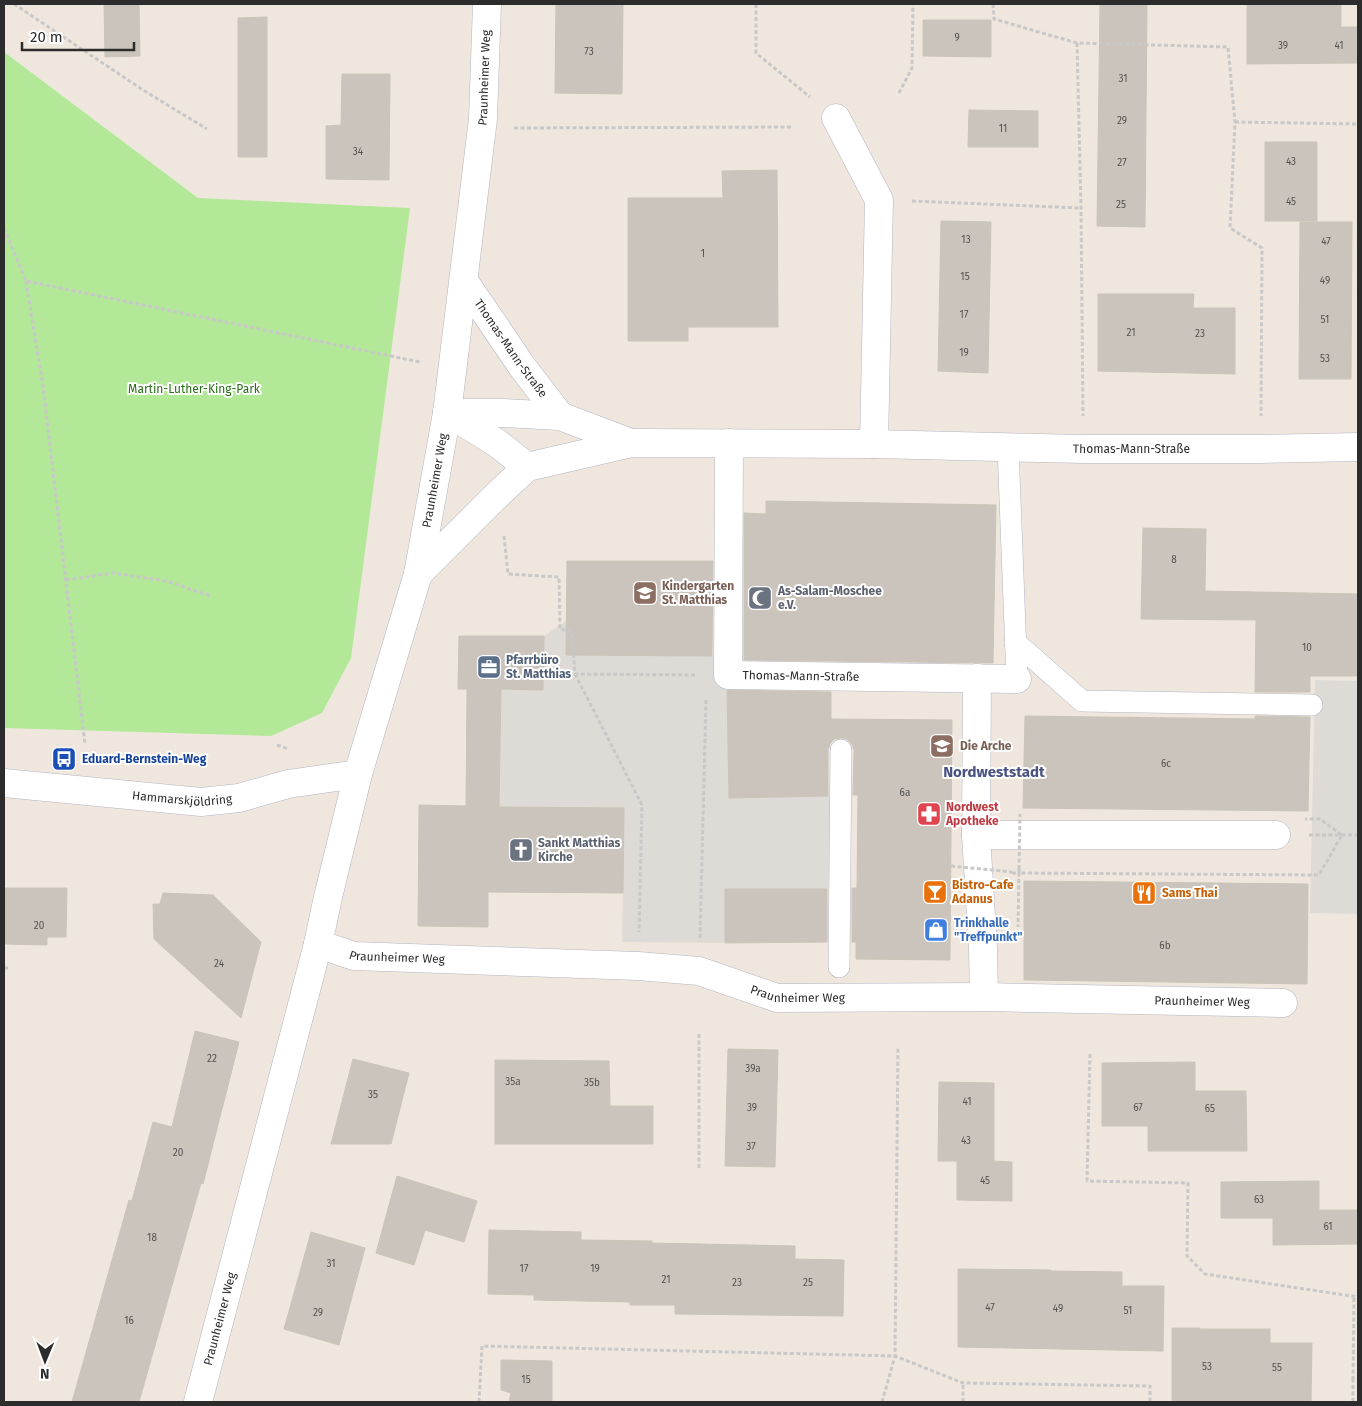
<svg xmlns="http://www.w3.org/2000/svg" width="1362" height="1406" font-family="'Fira Sans',sans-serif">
<rect width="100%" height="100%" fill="#efe7de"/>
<!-- green -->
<path fill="#b2e897" d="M 4,52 L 198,198 L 410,208 L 351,658 L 322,713 L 271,736 L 4,728 Z"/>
<!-- plaza -->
<g fill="#dedad5">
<path d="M 566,621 L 584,622 L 584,655 L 713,656 L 727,693 L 729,798 L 833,796 L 828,889 L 725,889 L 725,943 L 622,942 L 624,808 L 499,807 L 501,689 L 543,690 L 544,636 Z"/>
<path d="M 1315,680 L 1358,681 L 1358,914 L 1310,913 Z"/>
</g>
<!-- building -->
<g fill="#cac4bd" stroke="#cac4b7">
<path d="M 104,4 L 139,4 L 140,56 L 105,57 Z"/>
<path d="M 556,4 L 623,4 L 622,94 L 555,93 Z"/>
<path d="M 1100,4 L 1147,4 L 1145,227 L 1097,226 Z"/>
<path d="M 1247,4 L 1341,4 L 1341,27 L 1358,27 L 1358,63 L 1247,64 Z"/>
<path d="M 267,17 L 267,157 L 238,157 L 238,18 Z"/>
<path d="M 923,20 L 991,20 L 991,57 L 923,56 Z"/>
<path d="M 342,74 L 390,74 L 389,180 L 326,179 L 326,126 L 341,125 Z"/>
<path d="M 969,110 L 1038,111 L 1038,147 L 968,147 Z"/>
<rect x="1265" y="142" width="52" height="79"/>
<path d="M 777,170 L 778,327 L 688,327 L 688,341 L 628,341 L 628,198 L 723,198 L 722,171 Z"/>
<path d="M 941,221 L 991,222 L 988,373 L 938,371 Z"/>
<path d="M 1300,222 L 1352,222 L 1351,379 L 1299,379 Z"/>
<path d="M 1098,294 L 1194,294 L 1193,308 L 1235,308 L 1235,374 L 1098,371 Z"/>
<path d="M 766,501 L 996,505 L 993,663 L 744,660 L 744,513 L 766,514 Z"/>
<path d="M 1143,528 L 1206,529 L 1205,591 L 1358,594 L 1358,676 L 1310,676 L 1310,692 L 1255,692 L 1256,620 L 1141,619 Z"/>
<path d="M 567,561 L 713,561 L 712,656 L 566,655 Z"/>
<path d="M 459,636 L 544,636 L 543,690 L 501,689 L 499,807 L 624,808 L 623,893 L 488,892 L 488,927 L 418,926 L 419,805 L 466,806 L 467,689 L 458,689 Z"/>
<path d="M 727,690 L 831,692 L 831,719 L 952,720 L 950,960 L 856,959 L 856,942 L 852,942 L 852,888 L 857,888 L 858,795 L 853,795 L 854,750 L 852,744 L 847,739 L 841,738 L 834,739 L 830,744 L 828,750 L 828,796 L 729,798 Z"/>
<path d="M 1025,716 L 1255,719 L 1255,716 L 1310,717 L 1308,811 L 1023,808 Z"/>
<path d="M 1024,881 L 1308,884 L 1307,984 L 1024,980 Z"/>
<path d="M 4,888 L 67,888 L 66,937 L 47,937 L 47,945 L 4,944 Z"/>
<path d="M 725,889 L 827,889 L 827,942 L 725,943 Z"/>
<path d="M 163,893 L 213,895 L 261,942 L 241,1018 L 154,939 L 153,904 L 160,904 Z"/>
<path d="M 195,1031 L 239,1042 L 203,1184 L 201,1183 L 139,1402 L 72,1402 L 129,1200 L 132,1201 L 153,1122 L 172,1127 Z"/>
<path d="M 728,1049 L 778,1050 L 775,1167 L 725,1166 Z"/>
<path d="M 353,1059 L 409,1073 L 391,1144 L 331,1144 Z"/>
<path d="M 495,1060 L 609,1061 L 610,1106 L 653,1106 L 653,1144 L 495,1144 Z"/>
<path d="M 1195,1062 L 1195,1091 L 1246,1091 L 1247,1151 L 1148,1151 L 1148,1126 L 1102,1126 L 1102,1063 Z"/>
<path d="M 939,1082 L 994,1083 L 994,1161 L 1012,1162 L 1012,1201 L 957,1200 L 957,1161 L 938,1161 Z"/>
<path d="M 397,1176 L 477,1201 L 464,1242 L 425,1230 L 414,1265 L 376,1253 Z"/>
<path d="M 1319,1181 L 1319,1210 L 1358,1210 L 1358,1244 L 1273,1245 L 1273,1218 L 1221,1218 L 1221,1182 Z"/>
<path d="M 489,1230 L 581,1232 L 581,1240 L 652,1241 L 652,1243 L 795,1246 L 795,1259 L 844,1260 L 843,1316 L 675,1314 L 675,1305 L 630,1305 L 630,1302 L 534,1300 L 534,1295 L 488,1294 Z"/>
<path d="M 311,1232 L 365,1248 L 339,1345 L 284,1329 Z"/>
<path d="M 958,1269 L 1051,1270 L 1051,1271 L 1122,1272 L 1122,1286 L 1164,1286 L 1163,1351 L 958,1347 Z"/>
<path d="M 1172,1328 L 1200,1328 L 1200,1329 L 1270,1329 L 1270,1343 L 1312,1343 L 1311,1402 L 1172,1402 Z"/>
<path d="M 501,1360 L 552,1361 L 552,1402 L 509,1402 L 511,1393 L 501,1390 Z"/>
</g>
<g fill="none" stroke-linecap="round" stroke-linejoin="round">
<defs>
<g id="lane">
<path d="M 1008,447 L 1017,679"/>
<path d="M 1015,642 L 1082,701 L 1312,705"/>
<path d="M 839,967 L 841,750"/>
</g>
<g id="street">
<path d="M 836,118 L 879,200 L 874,444"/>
<path id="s1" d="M 464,281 L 521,365 L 560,416"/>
<path d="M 447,413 L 503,413 L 560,416 L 631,443"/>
<path d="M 448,413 L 497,443 L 527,467"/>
<path id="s2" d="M 729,443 L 728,675 L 1017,679"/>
<path id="s3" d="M 418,574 L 493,499 L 527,467 L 631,443 L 874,444 L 1083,449 L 1260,449 L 1358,447"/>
<path d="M 977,678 L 976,835 L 983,949 L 984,997"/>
<path d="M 976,835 L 1276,835"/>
<path id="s4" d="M 318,944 L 354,956 L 638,966 L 699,971 L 777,998 L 984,997 L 1283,1003"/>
</g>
<g id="secondary">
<path id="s5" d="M 4,783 L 201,802 L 239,798 L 288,784 L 358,774"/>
<path id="s6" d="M 198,1402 L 318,944 L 328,897 L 358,774 L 418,574 L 447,413 L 483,119 L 487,4"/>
</g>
</defs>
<!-- lane casing -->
<use href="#lane" stroke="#b2b4c1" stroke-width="22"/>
<!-- street casing -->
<use href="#street" stroke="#b2b4c1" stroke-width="29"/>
<!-- secondary casing -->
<use href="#secondary" stroke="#b2b4c1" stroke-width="29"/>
<!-- path -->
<g stroke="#c8c8c8" stroke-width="3" stroke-dasharray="4 2.5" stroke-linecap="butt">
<path d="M 14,4 L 143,90 L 207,129"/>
<path d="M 756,4 L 756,53 L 810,97"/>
<path d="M 993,4 L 994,19 L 1077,43 L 1228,47 L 1235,122 L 1230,228 L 1262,248 L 1261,416"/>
<path d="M 1077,43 L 1081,208 L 1083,416"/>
<path d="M 899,93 L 912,68 L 913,4"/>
<path d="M 1235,122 L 1358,124"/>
<path d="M 514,128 L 793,127"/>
<path d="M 912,201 L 1081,208"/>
<path d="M 4,228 L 26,281 L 420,362"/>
<path d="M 26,281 L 43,386 L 85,744"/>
<path d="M 504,536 L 508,574 L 559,577 L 560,629 L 572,632 L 575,674 L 695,675"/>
<path d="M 66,580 L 113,573 L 166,581 L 211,596"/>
<path d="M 575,674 L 642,805 L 639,932"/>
<path d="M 277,745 L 289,749"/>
<path d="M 1309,835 L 1358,835"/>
<path d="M 1019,869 L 1019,873 L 1319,875 L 1342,835 L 1320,819 L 1305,819"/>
<path d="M 1012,873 L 1019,873 L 1018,927"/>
<path d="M 700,938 L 706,700"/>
<path d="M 4,968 L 8,968"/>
<path d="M 699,1034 L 699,1169"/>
<path d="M 1090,1054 L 1087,1181 L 1188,1183 L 1187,1256 L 1205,1274 L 1358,1297"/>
<path d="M 1353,1380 L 1354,1297"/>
<path d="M 479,1402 L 482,1346 L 895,1356 L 963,1383 L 1150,1386 L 1150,1402"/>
<path d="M 882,1402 L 895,1356 L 898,1047"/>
<path d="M 963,1402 L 963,1383"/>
<path d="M 1353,1402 L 1353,1380 L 1358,1380"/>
</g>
<!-- lane -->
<use href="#lane" stroke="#fff" stroke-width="21"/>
<!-- street -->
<use href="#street" stroke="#fff" stroke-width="28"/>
<!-- secondary -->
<use href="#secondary" stroke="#fff" stroke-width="28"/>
<!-- path-bridge -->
<g stroke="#c8c8c8" stroke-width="3" stroke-dasharray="4 2.5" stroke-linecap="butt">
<path d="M 951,866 L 1012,872"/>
<path d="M 1019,869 L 1020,814"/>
</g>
</g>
<!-- icons -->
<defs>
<symbol id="school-square" viewBox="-11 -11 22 22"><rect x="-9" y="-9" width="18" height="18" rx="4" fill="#8d6e63" stroke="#fff"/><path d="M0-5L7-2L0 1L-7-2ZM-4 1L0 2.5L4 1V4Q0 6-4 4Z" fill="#fff"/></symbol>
<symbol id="mosque-square" viewBox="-11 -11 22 22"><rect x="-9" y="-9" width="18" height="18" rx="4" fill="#6b7280" stroke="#fff"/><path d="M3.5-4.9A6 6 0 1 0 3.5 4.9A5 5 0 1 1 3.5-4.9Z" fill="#fff"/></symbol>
<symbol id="office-square" viewBox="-11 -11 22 22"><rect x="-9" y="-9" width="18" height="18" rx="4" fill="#5c6f8a" stroke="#fff"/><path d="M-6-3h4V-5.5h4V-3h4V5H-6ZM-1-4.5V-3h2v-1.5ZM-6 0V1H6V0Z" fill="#fff"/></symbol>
<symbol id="bus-square" viewBox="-11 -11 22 22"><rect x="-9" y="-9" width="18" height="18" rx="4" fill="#1a4fb4" stroke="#fff"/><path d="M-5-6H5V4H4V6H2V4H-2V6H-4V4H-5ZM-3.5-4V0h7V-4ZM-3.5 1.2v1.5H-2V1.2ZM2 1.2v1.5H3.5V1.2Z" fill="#fff"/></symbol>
<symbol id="pharmacy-square" viewBox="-11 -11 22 22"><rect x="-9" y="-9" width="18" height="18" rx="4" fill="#e0444e" stroke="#fff"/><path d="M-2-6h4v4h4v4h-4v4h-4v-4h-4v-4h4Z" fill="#fff"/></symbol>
<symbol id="church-square" viewBox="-11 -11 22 22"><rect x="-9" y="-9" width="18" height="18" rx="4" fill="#6b7280" stroke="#fff"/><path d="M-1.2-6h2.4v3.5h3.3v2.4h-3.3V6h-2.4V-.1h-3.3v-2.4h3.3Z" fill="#fff"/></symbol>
<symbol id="bar-square" viewBox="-11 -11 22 22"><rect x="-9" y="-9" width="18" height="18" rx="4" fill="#e8710a" stroke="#fff"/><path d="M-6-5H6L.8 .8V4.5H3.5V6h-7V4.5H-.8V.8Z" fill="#fff"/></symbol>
<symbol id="restaurant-square" viewBox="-11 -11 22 22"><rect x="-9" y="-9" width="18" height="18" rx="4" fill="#e8710a" stroke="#fff"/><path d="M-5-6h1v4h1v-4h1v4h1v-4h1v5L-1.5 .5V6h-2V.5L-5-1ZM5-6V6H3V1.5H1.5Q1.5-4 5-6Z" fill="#fff"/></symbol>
<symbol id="shop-square" viewBox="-11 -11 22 22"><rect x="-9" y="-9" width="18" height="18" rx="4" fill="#3f7fe0" stroke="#fff"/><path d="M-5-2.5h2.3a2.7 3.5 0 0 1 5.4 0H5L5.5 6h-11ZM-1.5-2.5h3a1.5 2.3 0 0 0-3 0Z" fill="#fff"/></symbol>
</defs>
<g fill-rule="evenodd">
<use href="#school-square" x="631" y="579" width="28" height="28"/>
<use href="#mosque-square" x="746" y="584" width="28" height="28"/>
<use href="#office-square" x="475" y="653" width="28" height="28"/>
<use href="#school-square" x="928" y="732" width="28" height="28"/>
<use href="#bus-square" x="50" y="745" width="28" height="28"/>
<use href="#pharmacy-square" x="915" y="800" width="28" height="28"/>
<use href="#church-square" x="507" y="836" width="28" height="28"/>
<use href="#bar-square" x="921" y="878" width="28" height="28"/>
<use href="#restaurant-square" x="1130" y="879" width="28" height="28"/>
<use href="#shop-square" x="922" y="916" width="28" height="28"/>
</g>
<g text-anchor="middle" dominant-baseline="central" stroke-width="4" stroke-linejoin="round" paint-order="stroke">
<!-- number labels -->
<g font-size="10" fill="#545250">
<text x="957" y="38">9</text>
<text x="1283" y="46">39</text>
<text x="1339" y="46">41</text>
<text x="589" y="52">73</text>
<text x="1123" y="79">31</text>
<text x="1122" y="121">29</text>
<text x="1003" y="129">11</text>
<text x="358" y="152">34</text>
<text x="1291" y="162">43</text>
<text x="1122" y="163">27</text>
<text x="1291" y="202">45</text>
<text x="1121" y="205">25</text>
<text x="966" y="240">13</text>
<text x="1326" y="242">47</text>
<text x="703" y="254">1</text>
<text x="965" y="277">15</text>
<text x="1325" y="281">49</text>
<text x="964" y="315">17</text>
<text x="1325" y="320">51</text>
<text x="1131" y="333">21</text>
<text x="1200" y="334">23</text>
<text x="964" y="353">19</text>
<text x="1325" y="359">53</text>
<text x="1174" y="560">8</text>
<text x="1307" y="648">10</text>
<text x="1166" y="764">6c</text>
<text x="905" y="793">6a</text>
<text x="39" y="926">20</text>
<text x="1165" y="946">6b</text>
<text x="219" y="964">24</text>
<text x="212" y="1059">22</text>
<text x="753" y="1069">39a</text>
<text x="513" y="1082">35a</text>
<text x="592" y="1083">35b</text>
<text x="373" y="1095">35</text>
<text x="967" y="1102">41</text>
<text x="752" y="1108">39</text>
<text x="1138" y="1108">67</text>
<text x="1210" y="1109">65</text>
<text x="966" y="1141">43</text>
<text x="751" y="1147">37</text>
<text x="178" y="1153">20</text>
<text x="985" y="1181">45</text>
<text x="1259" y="1200">63</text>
<text x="1328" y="1227">61</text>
<text x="152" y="1238">18</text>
<text x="331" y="1264">31</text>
<text x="524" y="1269">17</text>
<text x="595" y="1269">19</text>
<text x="666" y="1280">21</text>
<text x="737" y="1283">23</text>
<text x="808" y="1283">25</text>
<text x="990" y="1308">47</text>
<text x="1058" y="1309">49</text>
<text x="1128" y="1311">51</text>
<text x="318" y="1313">29</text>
<text x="129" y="1321">16</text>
<text x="1207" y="1367">53</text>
<text x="1277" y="1368">55</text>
<text x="526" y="1380">15</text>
</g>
<!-- street labels -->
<g font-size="12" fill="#2c2c2c" stroke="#fff">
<text stroke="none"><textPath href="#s6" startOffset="1358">Praunheimer Weg</textPath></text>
<text stroke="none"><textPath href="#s1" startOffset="82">Thomas-Mann-Straße</textPath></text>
<text stroke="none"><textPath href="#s3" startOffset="760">Thomas-Mann-Straße</textPath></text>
<text stroke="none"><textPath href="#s6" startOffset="952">Praunheimer Weg</textPath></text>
<text stroke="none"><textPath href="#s2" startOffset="305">Thomas-Mann-Straße</textPath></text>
<text stroke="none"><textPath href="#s5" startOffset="179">Hammarskjöldring</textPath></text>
<text stroke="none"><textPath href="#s4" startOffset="81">Praunheimer Weg</textPath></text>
<text stroke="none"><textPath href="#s4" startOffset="486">Praunheimer Weg</textPath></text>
<text stroke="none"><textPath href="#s4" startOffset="891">Praunheimer Weg</textPath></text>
<text stroke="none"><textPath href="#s6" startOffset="86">Praunheimer Weg</textPath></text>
</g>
<!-- park labels -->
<g font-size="12" fill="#286f16" stroke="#fff">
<text x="194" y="389">Martin-Luther-King-Park</text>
</g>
<!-- education labels -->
<g font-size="12" font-weight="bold" fill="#785e54" stroke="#fff" text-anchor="start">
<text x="662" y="586">Kindergarten<tspan x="662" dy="14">St. Matthias</tspan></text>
<text x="960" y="746">Die Arche</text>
</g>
<!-- worship labels -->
<g font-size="12" font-weight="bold" fill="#5b616d" stroke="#fff" text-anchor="start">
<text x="778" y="591">As-Salam-Moschee<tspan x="778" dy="14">e.V.</tspan></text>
<text x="538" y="843">Sankt Matthias<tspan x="538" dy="14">Kirche</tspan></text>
</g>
<!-- service labels -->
<g font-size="12" font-weight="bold" fill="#4e5e75" stroke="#fff" text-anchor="start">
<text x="506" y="660">Pfarrbüro<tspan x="506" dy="14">St. Matthias</tspan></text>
</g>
<!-- transit labels -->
<g font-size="12" font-weight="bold" fill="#164399" stroke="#fff" text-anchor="start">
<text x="82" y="759">Eduard-Bernstein-Weg</text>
</g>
<!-- health labels -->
<g font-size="12" font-weight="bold" fill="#be3a42" stroke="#fff" text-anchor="start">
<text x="946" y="807">Nordwest<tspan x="946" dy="14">Apotheke</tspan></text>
</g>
<!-- food labels -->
<g font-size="12" font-weight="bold" fill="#c56008" stroke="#fff" text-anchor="start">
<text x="952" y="885">Bistro-Cafe<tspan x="952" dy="14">Adanus</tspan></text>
<text x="1162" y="893">Sams Thai</text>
</g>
<!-- shop labels -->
<g font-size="12" font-weight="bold" fill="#366cbe" stroke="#fff" text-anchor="start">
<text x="954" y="923">Trinkhalle<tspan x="954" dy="14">"Treffpunkt"</tspan></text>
</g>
<!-- quarter labels -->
<g font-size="15" font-weight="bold" fill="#495280" stroke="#fff">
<text x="994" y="772">Nordweststadt</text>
</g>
</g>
<!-- border -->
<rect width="1362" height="1406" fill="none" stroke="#2c2c2c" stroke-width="10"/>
<!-- north arrow -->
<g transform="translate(45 1361) rotate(181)" stroke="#ffffff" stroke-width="4" paint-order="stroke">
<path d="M0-4L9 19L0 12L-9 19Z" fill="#2c2c2c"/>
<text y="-8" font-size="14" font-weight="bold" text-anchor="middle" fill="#2c2c2c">N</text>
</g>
<!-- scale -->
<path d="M22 42v8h112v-8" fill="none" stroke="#2c2c2c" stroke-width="2.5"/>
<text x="30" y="42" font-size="15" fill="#2c2c2c" stroke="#ffffff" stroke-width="4" paint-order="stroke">20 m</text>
</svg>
